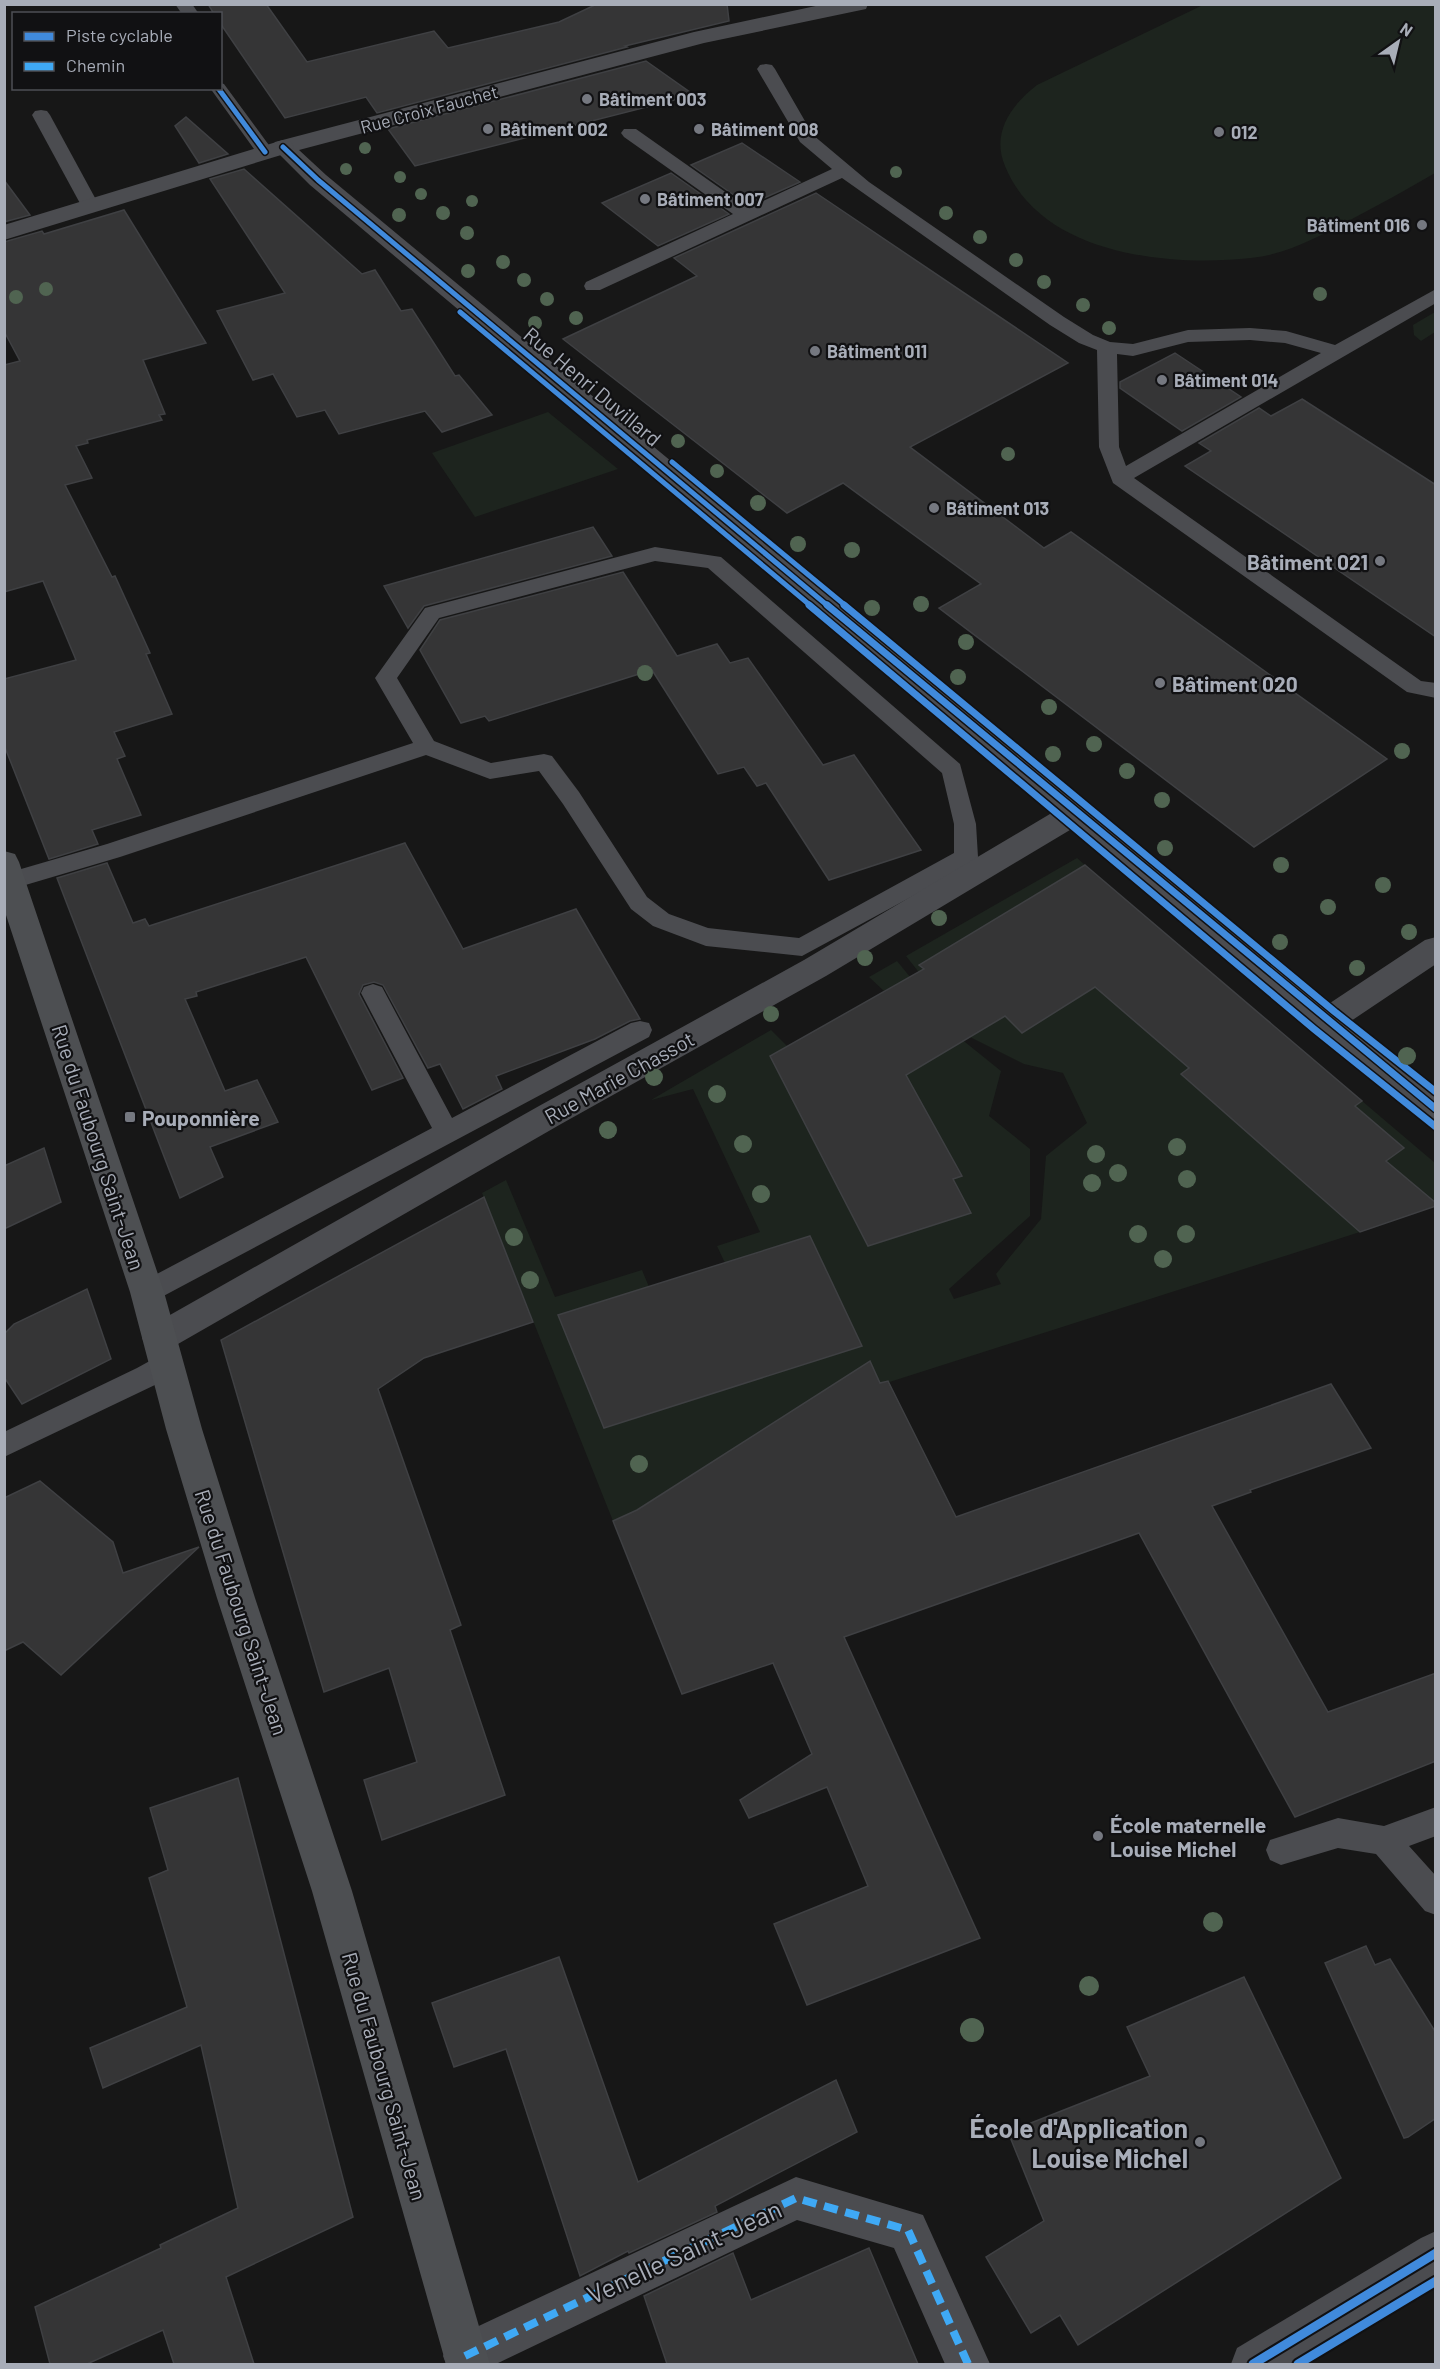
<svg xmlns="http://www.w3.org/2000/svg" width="1440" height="2369" font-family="Barlow,sans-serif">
<rect width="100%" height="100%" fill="#171717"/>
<!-- green -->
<g fill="#1d241e">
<path d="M 1205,4 L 1435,5 L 1435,173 C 1408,189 1380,204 1352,219 C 1319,236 1289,254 1251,258 C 1169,267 1041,255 1005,166 C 991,133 1011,105 1037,85 Z"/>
<path d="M 1435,312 L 1435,332 L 1421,341 L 1414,335 L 1413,325 Z"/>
<path d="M 548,412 L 618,469 L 475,517 L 432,453 Z"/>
<path d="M 1077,858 L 1085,865 L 937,955 L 1007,1018 L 1080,973 L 1265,1019 L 1182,1074 L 1360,1232 L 786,1415 L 636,1511 L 613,1521 L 482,1193 L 506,1180 L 555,1297 L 642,1270 L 649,1287 L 558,1315 L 604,1428 L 862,1346 L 810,1237 L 725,1263 L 717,1246 L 760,1232 L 693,1089 L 651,1100 L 771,1030 L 787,1046 L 771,1056 L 868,1246 L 970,1213 L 953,1179 L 962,1176 L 906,1075 L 937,1026 L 895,985 L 884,991 L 869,977 L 897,961 L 960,1038 L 1001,1071 L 989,1116 L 1030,1149 L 1030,1216 L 949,1289 L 954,1299 L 1001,1284 L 996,1274 L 1041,1219 L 1046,1156 L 1087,1123 L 1063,1073 L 1024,1064 L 970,1037 L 906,956 Z"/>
<path d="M 1362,1101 L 1435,1163 L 1435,1203 L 1386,1161 L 1404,1148 L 1355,1106 Z"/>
</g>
<!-- building -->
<g fill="#353536" stroke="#3f4043" stroke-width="1.5">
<path d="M 208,4 L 266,4 L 307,62 L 434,31 L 448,48 L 559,22 L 597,4 L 727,4 L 729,21 L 625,46 L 627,47 L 377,113 L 366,97 L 285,118 L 220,23 L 220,14 L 214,14 Z"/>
<path d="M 646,61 L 694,95 L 415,166 L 388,129 Z"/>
<path d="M 186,117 L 228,154 L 199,163 L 175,126 Z"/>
<path d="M 742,143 L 800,182 L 748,205 L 691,165 Z"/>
<path d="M 244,169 L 362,274 L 375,270 L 401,311 L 412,309 L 455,376 L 459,375 L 492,415 L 442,432 L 425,411 L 339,434 L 325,410 L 297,417 L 273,374 L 253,380 L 217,311 L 285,293 L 210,179 Z"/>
<path d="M 671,173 L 729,214 L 658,246 L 602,203 Z"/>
<path d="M 4,180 L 30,215 L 4,222 Z"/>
<path d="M 816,193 L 1068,363 L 910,447 L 1044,548 L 1071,532 L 1387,759 L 1254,847 L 939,608 L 981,584 L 843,483 L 787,513 L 563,339 L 697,276 L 674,258 Z"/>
<path d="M 124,210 L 206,343 L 143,360 L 165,414 L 159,415 L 162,420 L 87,440 L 88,443 L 76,446 L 92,478 L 65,485 L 112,577 L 115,576 L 150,653 L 146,654 L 172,714 L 114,732 L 125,756 L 117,759 L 141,815 L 92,830 L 98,844 L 49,859 L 4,745 L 4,679 L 76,660 L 43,581 L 4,592 L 4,365 L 20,361 L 4,331 L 4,242 L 42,231 L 44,234 Z"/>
<path d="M 1175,353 L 1241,397 L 1182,431 L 1120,388 L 1120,382 Z"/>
<path d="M 1302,399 L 1436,485 L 1436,637 L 1185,466 L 1211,451 L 1199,443 L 1259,408 L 1271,416 Z"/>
<path d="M 593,527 L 612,556 L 424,606 L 408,628 L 384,586 Z"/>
<path d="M 623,572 L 677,656 L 717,644 L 730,663 L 748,658 L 823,765 L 854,755 L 921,850 L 829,880 L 766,783 L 757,786 L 744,767 L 718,774 L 652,670 L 489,721 L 485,716 L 461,723 L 420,650 L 440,620 Z"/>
<path d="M 405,843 L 463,949 L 576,909 L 640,1019 L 630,1021 L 595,1039 L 496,1076 L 502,1089 L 463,1109 L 440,1064 L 428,1068 L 383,985 L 374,982 L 363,985 L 359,994 L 403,1078 L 372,1090 L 306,957 L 196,992 L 197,996 L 185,999 L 225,1091 L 257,1080 L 278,1122 L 210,1147 L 223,1177 L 180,1198 L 57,878 L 107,863 L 133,923 L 145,919 L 149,926 Z"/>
<path d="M 1085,865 L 1362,1101 L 1355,1106 L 1404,1148 L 1386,1161 L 1436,1203 L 1436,1206 L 1360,1232 L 1181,1074 L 1189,1068 L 1095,987 L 1022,1033 L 1005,1016 L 906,1075 L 962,1176 L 953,1179 L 971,1213 L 868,1246 L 770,1056 L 924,969 L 919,965 Z"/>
<path d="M 44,1148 L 61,1202 L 4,1229 L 4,1166 Z"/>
<path d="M 484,1197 L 533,1322 L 424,1358 L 378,1389 L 461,1625 L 450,1630 L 505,1795 L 382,1840 L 364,1780 L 417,1762 L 389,1668 L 324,1692 L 221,1340 Z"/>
<path d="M 810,1236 L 862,1346 L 604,1428 L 558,1315 Z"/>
<path d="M 87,1289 L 111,1359 L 22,1404 L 4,1377 L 4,1334 L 14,1324 Z"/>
<path d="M 870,1361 L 880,1383 L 888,1381 L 956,1517 L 1331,1384 L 1371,1448 L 1250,1490 L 1251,1492 L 1212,1506 L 1328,1712 L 1436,1673 L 1436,1761 L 1295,1817 L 1139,1533 L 844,1637 L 980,1938 L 807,2005 L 774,1924 L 868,1886 L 827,1787 L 749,1818 L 740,1800 L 812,1754 L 773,1663 L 682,1694 L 613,1521 L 637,1510 Z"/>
<path d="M 40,1481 L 113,1542 L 123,1573 L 199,1547 L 61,1675 L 23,1642 L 4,1651 L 4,1498 Z"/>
<path d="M 238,1778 L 353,2217 L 226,2277 L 254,2364 L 174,2364 L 163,2330 L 87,2364 L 50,2364 L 35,2307 L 161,2248 L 160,2245 L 238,2208 L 201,2045 L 103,2088 L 90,2048 L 187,2007 L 149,1878 L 168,1870 L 150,1808 Z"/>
<path d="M 1366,1946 L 1375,1965 L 1390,1959 L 1436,2033 L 1436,2118 L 1408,2137 L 1404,2138 L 1325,1963 Z"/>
<path d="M 559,1957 L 638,2182 L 836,2080 L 857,2132 L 715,2206 L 717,2212 L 629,2253 L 628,2251 L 580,2276 L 506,2049 L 454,2067 L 432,2003 Z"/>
<path d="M 1244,1977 L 1341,2178 L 1078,2345 L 1060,2315 L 1031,2333 L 986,2257 L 1044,2221 L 1008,2132 L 1150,2076 L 1127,2027 Z"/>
<path d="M 869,2248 L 918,2364 L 667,2364 L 644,2296 L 733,2253 L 751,2300 Z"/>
</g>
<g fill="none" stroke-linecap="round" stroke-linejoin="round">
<!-- service -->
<g fill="#4b4c50" fill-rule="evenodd">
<path d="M 175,4 L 192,4 L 199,14 L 182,14 Z"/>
<path d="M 766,64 L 772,65 L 775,69 L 813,135 L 869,182 L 1064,317 L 1093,335 L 1110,342 L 1133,344 L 1188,330 L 1250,328 L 1286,331 L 1335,345 L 1436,289 L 1436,303 L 1134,478 L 1421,681 L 1436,683 L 1436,698 L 1407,692 L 1113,483 L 1099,447 L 1097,350 L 1079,343 L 1050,325 L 842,178 L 600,290 L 586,290 L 584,286 L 586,282 L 733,214 L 624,137 L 621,133 L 624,129 L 636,129 L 748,208 L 832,169 L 800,142 L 757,69 L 760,65 ZM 1250,340 L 1285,343 L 1321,353 L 1126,466 L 1119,447 L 1117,354 L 1133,356 L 1188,342 Z"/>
<path d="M 220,83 L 224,84 L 271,148 L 274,152 L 271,156 L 259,156 L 210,88 L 220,88 Z"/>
<path d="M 41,110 L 47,111 L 50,115 L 100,207 L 97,211 L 85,211 L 82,207 L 32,115 L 35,111 Z"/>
<path d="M 655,547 L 721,557 L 960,764 L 976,824 L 978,857 L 974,863 L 802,956 L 706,946 L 653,926 L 631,909 L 563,804 L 539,771 L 490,779 L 426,755 L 120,857 L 12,889 L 4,886 L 4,874 L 107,844 L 413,743 L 375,678 L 425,608 ZM 655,561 L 708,568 L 942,773 L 954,824 L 954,853 L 799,938 L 708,928 L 669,914 L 647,897 L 579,792 L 552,756 L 544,754 L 491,763 L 434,741 L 397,678 L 439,618 Z"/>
<path d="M 373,984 L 382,987 L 452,1118 L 631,1023 L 640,1021 L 649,1023 L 652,1030 L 649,1037 L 156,1300 L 147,1303 L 138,1300 L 134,1292 L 138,1284 L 432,1128 L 361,993 L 364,987 Z"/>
<path d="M 166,1352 L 175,1355 L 179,1363 L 175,1371 L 157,1384 L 4,1457 L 4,1432 L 137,1368 Z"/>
<path d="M 1436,1807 L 1436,1836 L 1409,1846 L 1436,1876 L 1436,1915 L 1425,1911 L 1376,1854 L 1338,1848 L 1281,1865 L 1270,1860 L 1266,1850 L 1270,1840 L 1338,1818 L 1384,1826 Z"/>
</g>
<!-- minor -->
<g fill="#4b4c50" fill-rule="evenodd">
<path d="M 825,4 L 868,4 L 866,9 L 704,43 L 299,150 L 326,175 L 941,685 L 1330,1003 L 1425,940 L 1436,937 L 1436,964 L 1351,1021 L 1436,1090 L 1436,1122 L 1425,1118 L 1075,827 L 826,976 L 561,1124 L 171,1348 L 159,1353 L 147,1348 L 142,1338 L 147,1328 L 539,1106 L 804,960 L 1055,811 L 310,185 L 272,147 L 275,142 L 694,32 Z"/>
<path d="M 796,2177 L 923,2215 L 990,2364 L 945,2364 L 894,2248 L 797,2220 L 496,2364 L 446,2364 L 443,2356 L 449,2340 Z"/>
<path d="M 1436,2231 L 1436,2278 L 1294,2364 L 1231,2364 L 1237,2348 L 1421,2238 Z"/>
</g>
<!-- tertiary -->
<path fill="#4b4c50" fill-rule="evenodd" d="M 283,140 L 291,142 L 294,147 L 291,152 L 4,240 L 4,225 Z"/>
<!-- primary -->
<path fill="#4d4f52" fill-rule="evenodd" d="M 4,851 L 15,854 L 19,862 L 164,1292 L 202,1429 L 255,1598 L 352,1891 L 490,2364 L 446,2364 L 312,1891 L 217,1598 L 166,1429 L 130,1292 L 4,909 Z"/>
<!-- quiet -->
<path stroke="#3fa9f5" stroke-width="8" stroke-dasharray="14 8" stroke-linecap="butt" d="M 465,2356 L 796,2198 L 908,2230 L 968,2364"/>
<defs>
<g id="cycleway-far2">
<path d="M 218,88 L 265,152"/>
<path d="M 283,147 L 318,180 L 828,606"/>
<path d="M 460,312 L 811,606"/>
<path d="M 672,462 L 846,606"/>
</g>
<g id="cycleway-far1">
<path d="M 809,605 L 1314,1029 L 1436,1127"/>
<path d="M 827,605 L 1436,1109"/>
<path d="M 844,605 L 1335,1012 L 1436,1092"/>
</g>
<g id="cycleway">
<path d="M 1253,2364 L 1436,2253"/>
<path d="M 1298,2364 L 1436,2281"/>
</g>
</defs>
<!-- cycleway-far2 casing -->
<use href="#cycleway-far2" stroke="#111113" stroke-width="8"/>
<!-- cycleway-far1 casing -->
<use href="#cycleway-far1" stroke="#111113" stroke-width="10"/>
<!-- cycleway casing -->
<use href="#cycleway" stroke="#111113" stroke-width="13"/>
<!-- cycleway-far2 -->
<use href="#cycleway-far2" stroke="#408adc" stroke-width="5"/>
<!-- cycleway-far1 -->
<use href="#cycleway-far1" stroke="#408adc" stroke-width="7"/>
<!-- cycleway -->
<use href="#cycleway" stroke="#408adc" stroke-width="9"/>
</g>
<!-- trees -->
<g fill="#506451">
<circle cx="365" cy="148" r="6"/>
<circle cx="346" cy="169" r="6"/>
<circle cx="896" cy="172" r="6"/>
<circle cx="400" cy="177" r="6"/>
<circle cx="421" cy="194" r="6"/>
<circle cx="472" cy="201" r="6"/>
<circle cx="443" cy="213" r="7"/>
<circle cx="946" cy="213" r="7"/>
<circle cx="399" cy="215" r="7"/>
<circle cx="467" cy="233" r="7"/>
<circle cx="980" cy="237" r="7"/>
<circle cx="1016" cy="260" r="7"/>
<circle cx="503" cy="262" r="7"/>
<circle cx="468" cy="271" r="7"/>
<circle cx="524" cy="280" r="7"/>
<circle cx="1044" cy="282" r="7"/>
<circle cx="46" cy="289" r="7"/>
<circle cx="1320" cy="294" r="7"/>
<circle cx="16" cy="297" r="7"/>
<circle cx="547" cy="299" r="7"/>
<circle cx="1083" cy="305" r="7"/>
<circle cx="576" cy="318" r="7"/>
<circle cx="535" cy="323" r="7"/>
<circle cx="1109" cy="328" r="7"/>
<circle cx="678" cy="441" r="7"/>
<circle cx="1008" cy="454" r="7"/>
<circle cx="717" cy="471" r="7"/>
<circle cx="758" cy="503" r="8"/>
<circle cx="798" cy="544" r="8"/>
<circle cx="852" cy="550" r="8"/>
<circle cx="921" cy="604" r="8"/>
<circle cx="872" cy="608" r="8"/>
<circle cx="966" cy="642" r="8"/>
<circle cx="645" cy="673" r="8"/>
<circle cx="958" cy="677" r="8"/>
<circle cx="1049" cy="707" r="8"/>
<circle cx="1094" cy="744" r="8"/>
<circle cx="1402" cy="751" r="8"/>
<circle cx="1053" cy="754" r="8"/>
<circle cx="1127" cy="771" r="8"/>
<circle cx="1162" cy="800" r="8"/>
<circle cx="1165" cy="848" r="8"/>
<circle cx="1281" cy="865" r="8"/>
<circle cx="1383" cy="885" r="8"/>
<circle cx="1328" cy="907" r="8"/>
<circle cx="939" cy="918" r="8"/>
<circle cx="1409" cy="932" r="8"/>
<circle cx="1280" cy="942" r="8"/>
<circle cx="865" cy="958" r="8"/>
<circle cx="1357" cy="968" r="8"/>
<circle cx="771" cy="1014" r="8"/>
<circle cx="1407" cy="1056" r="9"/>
<circle cx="654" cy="1077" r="9"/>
<circle cx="717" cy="1094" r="9"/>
<circle cx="608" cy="1130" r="9"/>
<circle cx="743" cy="1144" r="9"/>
<circle cx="1177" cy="1147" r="9"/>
<circle cx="1096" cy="1154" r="9"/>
<circle cx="1118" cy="1173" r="9"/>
<circle cx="1187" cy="1179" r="9"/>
<circle cx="1092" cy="1183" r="9"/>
<circle cx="761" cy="1194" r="9"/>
<circle cx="1138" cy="1234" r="9"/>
<circle cx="1186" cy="1234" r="9"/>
<circle cx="514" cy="1237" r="9"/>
<circle cx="1163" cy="1259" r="9"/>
<circle cx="530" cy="1280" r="9"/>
<circle cx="639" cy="1464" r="9"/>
<circle cx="1213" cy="1922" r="10"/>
<circle cx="1089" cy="1986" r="10"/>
<circle cx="972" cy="2030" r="12"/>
</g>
<!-- markers -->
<g fill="#757880" stroke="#111113" stroke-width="2">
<circle cx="587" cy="99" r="6"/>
<circle cx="488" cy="129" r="6"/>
<circle cx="699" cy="129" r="6"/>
<circle cx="1219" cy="132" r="6"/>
<circle cx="645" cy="199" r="6"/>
<circle cx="1422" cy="225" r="6"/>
<circle cx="815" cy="351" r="6"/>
<circle cx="1162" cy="380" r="6"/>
<circle cx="934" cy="508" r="6"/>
<circle cx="1380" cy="561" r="6"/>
<circle cx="1160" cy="683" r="6"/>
<rect x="124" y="1111" width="12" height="12" rx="3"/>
<circle cx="1098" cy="1836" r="6"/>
<circle cx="1200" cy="2142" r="6"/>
</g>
<g text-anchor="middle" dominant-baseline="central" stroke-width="4.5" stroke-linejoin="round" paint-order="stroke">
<!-- far-poi labels -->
<g font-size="18" font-weight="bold" fill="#a8adb8" stroke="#111113" text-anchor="start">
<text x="599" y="99">Bâtiment 003</text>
<text x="500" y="129">Bâtiment 002</text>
<text x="711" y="129">Bâtiment 008</text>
<text x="1231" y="132">012</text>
<text x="657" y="199">Bâtiment 007</text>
<text x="1410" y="225" text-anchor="end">Bâtiment 016</text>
<text x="827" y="351">Bâtiment 011</text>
<text x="1174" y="380">Bâtiment 014</text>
<text x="946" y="508">Bâtiment 013</text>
</g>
<!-- far-street labels -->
<g font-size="18" fill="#a8adb8" stroke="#111113">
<text transform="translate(429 109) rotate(-15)">Rue Croix Fauchet</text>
</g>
<!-- street labels -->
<g font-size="21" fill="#a8adb8" stroke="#111113">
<text transform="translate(593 386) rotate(40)">Rue Henri Duvillard</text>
<text transform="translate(619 1077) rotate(-29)">Rue Marie Chassot</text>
<text transform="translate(99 1147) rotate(72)">Rue du Faubourg Saint-Jean</text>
<text transform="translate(242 1612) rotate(72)">Rue du Faubourg Saint-Jean</text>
<text transform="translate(385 2076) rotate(74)">Rue du Faubourg Saint-Jean</text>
</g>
<!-- poi labels -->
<g font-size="21" font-weight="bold" fill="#a8adb8" stroke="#111113" text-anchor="start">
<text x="1368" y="561" text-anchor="end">Bâtiment 021</text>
<text x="1172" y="683">Bâtiment 020</text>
<text x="142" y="1117">Pouponnière</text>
<text x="1110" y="1824">École maternelle<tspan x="1110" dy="24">Louise Michel</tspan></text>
</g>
<!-- near-poi labels -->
<g font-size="26" font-weight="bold" fill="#a8adb8" stroke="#111113" text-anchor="end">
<text x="1188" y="2127">École d'Application<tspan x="1188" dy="30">Louise Michel</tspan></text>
</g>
<!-- near-street labels -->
<g font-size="26" fill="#a8adb8" stroke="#111113">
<text transform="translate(684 2251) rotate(-25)">Venelle Saint-Jean</text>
</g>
</g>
<!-- border -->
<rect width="1440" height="2369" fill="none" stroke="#a8adb8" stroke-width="12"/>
<!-- legend -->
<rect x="12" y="12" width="210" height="78" fill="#111113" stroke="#4d4f55" stroke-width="1.5"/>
<rect x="24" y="32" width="30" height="9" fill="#408adc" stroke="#4d4f55" stroke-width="1.5"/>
<text x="66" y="42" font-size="18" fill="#a8adb8">Piste cyclable</text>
<rect x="24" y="62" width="30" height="9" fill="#3fa9f5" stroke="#4d4f55" stroke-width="1.5"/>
<text x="66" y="72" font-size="18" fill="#a8adb8">Chemin</text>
<!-- north arrow -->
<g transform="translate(1398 42) rotate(34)" stroke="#111113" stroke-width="4.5" paint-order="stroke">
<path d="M0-4.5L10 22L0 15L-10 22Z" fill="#a8adb8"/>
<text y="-9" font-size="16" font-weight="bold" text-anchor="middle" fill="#a8adb8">N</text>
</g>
</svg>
